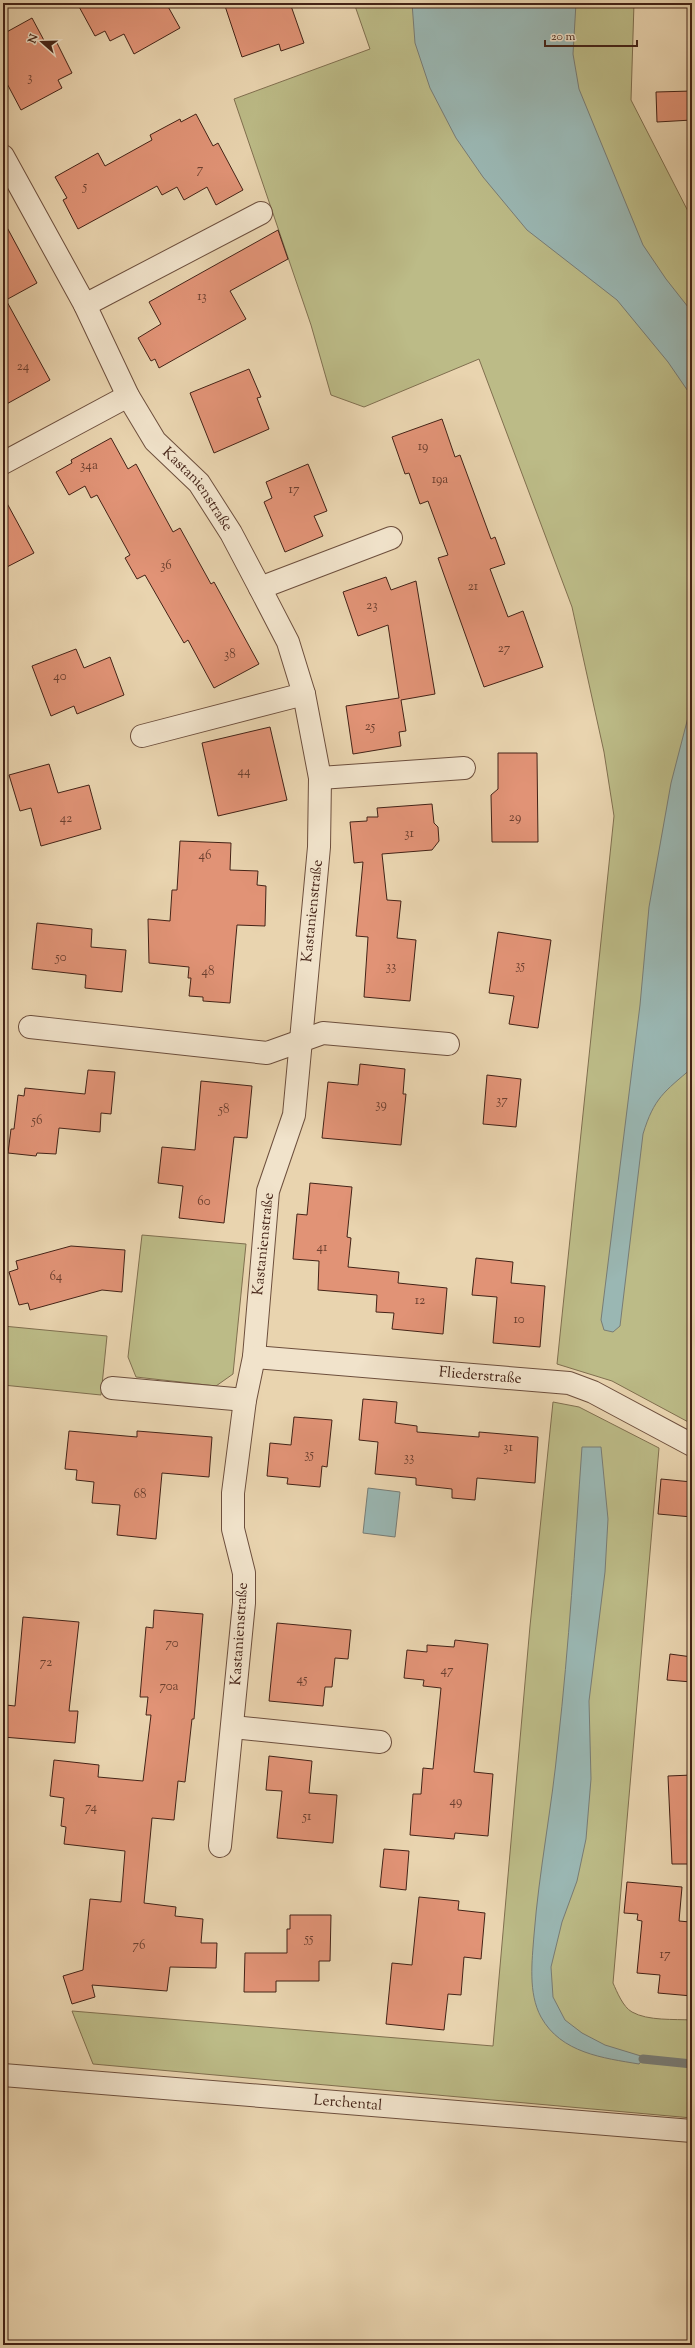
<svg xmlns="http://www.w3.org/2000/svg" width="695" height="2348" font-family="'Sorts Mill Goudy',serif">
<rect width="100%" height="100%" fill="#e9d4af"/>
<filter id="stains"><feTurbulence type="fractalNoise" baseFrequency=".005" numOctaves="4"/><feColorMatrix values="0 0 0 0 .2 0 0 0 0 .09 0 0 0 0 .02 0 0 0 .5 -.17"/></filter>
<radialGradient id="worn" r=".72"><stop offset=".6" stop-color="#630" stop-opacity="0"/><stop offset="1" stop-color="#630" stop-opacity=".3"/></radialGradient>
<!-- green -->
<g fill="#bcbb87" stroke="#806f4f">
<path d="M 354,3 L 634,3 L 631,100 L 692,219 L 692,1424 L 612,1381 L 557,1364 L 614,816 L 604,752 L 572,607 L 479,359 L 364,407 L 331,395 L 311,325 L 234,99 L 370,49 Z"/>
<path d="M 142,1235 L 246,1244 L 233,1374 L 216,1386 L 136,1377 L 128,1357 Z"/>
<path d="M 3,1326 L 107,1336 L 101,1395 L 3,1385 Z"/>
<path d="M 553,1402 L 579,1407 L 659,1448 L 613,1983 C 617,1992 623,2007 632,2012 C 648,2021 674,2019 692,2020 L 692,2118 L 93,2064 L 72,2011 L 493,2046 L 530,1626 Z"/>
</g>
<!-- water -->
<g fill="#9ab7b3" stroke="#787c75">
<path d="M 412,3 L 576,3 L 573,54 L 579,89 L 643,245 L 666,279 L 692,312 L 692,397 L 668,362 L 617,300 L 527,230 L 483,177 L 456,138 L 430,88 L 415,43 Z"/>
<path d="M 692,702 L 692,1068 C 664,1092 654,1098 643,1134 L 620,1326 L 613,1332 L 604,1330 L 601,1320 L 640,1005 L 649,907 L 671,783 Z"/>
<path d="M 582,1447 L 601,1447 L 608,1519 L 605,1572 L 589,1701 L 591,1779 L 586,1839 L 577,1881 L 562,1922 L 551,1967 L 553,1997 L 565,2020 L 582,2033 L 605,2045 L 641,2056 L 643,2059 L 639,2064 C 603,2058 561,2053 541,2017 C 528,1993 532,1961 534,1935 C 539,1871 552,1807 558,1743 C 569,1645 575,1546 582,1447 Z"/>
<path d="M 368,1488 L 400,1492 L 395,1537 L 363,1533 Z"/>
</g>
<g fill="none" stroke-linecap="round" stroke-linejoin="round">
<!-- stream -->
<path stroke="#787c75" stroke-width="9" d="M 643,2059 L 692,2064"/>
</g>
<!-- building -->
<g fill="#e19376" stroke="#442317">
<path d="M 77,3 L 166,3 L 180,28 L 134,54 L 124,34 L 110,41 L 105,31 L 95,36 Z"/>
<path d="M 224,3 L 290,3 L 304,43 L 281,51 L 279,44 L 242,57 Z"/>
<path d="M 32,18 L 47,46 L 56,41 L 72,73 L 58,80 L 62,88 L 21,110 L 3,76 L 3,34 Z"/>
<path d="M 692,91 L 692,120 L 657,122 L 656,92 Z"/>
<path d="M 196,114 L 213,146 L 218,143 L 243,190 L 216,205 L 207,187 L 184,200 L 177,187 L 162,195 L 157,186 L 78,229 L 63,200 L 67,198 L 55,177 L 98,153 L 105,166 L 152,140 L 150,135 L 180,119 L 181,122 Z"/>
<path d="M 3,220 L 37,283 L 6,300 L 50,380 L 3,406 Z"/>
<path d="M 278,230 L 288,259 L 230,291 L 246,319 L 159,368 L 155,359 L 151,361 L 138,338 L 161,324 L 149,302 Z"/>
<path d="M 249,369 L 261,397 L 257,398 L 269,429 L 214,453 L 190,393 Z"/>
<path d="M 442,419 L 455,457 L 460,455 L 491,539 L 495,537 L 505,564 L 490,569 L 508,617 L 523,611 L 543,667 L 484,687 L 438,558 L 448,555 L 428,501 L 420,504 L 409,473 L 405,474 L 392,437 Z"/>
<path d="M 111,438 L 128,469 L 136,464 L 173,532 L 180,528 L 211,584 L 214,582 L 259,664 L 214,688 L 188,640 L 184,643 L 145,575 L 137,579 L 125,558 L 130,555 L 97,495 L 91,498 L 85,486 L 69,495 L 56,472 L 72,463 L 71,460 Z"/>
<path d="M 308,464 L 327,511 L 314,516 L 323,536 L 285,552 L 264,502 L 272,498 L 266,482 Z"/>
<path d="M 3,496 L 34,553 L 3,569 Z"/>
<path d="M 386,577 L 391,590 L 416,581 L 435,694 L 401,700 L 406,731 L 399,732 L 401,746 L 353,754 L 346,706 L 399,698 L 388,625 L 358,636 L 343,592 Z"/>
<path d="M 76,649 L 84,668 L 110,657 L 124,695 L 77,714 L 74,706 L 51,716 L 32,666 Z"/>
<path d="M 270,727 L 287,800 L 218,816 L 202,743 Z"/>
<path d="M 498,753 L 537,753 L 538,842 L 492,842 L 491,795 L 498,789 Z"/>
<path d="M 49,764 L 58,793 L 89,785 L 101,829 L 41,846 L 31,808 L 20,811 L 9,775 Z"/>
<path d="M 432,804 L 434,823 L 438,827 L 439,841 L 432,850 L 382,854 L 387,900 L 401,901 L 397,938 L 416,940 L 410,1001 L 364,997 L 368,937 L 356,936 L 363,862 L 354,863 L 350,822 L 367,821 L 367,817 L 378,817 L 377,808 Z"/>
<path d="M 180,841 L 231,843 L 230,870 L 258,871 L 257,885 L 266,886 L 265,926 L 237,925 L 230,1003 L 203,1001 L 203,997 L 189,996 L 191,978 L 188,978 L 189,967 L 149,963 L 148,919 L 170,921 L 172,890 L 177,890 Z"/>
<path d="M 37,923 L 92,929 L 91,947 L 126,950 L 122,992 L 85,988 L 86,975 L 32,969 Z"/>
<path d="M 498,932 L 551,940 L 538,1028 L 509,1024 L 514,996 L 489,993 Z"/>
<path d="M 360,1064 L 405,1069 L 403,1094 L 406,1094 L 401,1145 L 322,1138 L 328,1082 L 358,1085 Z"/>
<path d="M 88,1070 L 115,1072 L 111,1114 L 101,1113 L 100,1132 L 59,1128 L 56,1154 L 37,1153 L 36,1156 L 8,1153 L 11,1129 L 14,1129 L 18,1095 L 24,1096 L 25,1088 L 85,1094 Z"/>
<path d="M 487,1075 L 521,1079 L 516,1127 L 483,1124 Z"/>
<path d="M 201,1081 L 252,1086 L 247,1138 L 234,1137 L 224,1223 L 179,1218 L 183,1186 L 158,1183 L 162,1147 L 195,1150 Z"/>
<path d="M 310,1183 L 352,1187 L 347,1237 L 351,1238 L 348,1267 L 399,1272 L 398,1283 L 447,1288 L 443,1334 L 392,1329 L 394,1313 L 376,1312 L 377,1295 L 318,1290 L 319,1261 L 293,1259 L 297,1214 L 307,1215 Z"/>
<path d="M 71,1246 L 125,1250 L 122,1292 L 102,1290 L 30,1310 L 28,1303 L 19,1305 L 9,1272 L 18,1269 L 16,1261 Z"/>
<path d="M 476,1258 L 513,1262 L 511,1283 L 545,1286 L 540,1347 L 493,1343 L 497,1297 L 472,1295 Z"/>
<path d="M 363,1399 L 397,1402 L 395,1423 L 417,1426 L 417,1432 L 479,1437 L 479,1432 L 538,1437 L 535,1483 L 477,1478 L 475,1500 L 452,1498 L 452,1489 L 416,1485 L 416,1478 L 375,1474 L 378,1442 L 359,1440 Z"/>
<path d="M 294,1417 L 332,1420 L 327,1467 L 322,1466 L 320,1487 L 287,1484 L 288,1478 L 267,1476 L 270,1443 L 291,1445 Z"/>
<path d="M 69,1431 L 137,1437 L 137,1431 L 212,1437 L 209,1477 L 162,1473 L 156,1539 L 117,1535 L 120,1505 L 92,1503 L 94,1482 L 76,1480 L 77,1470 L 65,1469 Z"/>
<path d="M 661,1479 L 692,1482 L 692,1517 L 658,1514 Z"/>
<path d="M 154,1610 L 203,1614 L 194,1719 L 192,1719 L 185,1782 L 178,1781 L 174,1820 L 152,1818 L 144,1903 L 176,1907 L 175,1916 L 203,1919 L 201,1943 L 217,1943 L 216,1968 L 170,1967 L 167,1991 L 92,1985 L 95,1997 L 72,2004 L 63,1976 L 83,1970 L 90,1899 L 121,1902 L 125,1851 L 64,1844 L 66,1827 L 61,1826 L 64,1798 L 50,1796 L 54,1760 L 99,1765 L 98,1777 L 143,1781 L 151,1715 L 146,1715 L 148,1697 L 140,1697 L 146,1627 L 153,1628 Z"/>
<path d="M 23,1617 L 79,1622 L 69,1711 L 78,1711 L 75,1743 L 3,1737 L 6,1705 L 15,1706 Z"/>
<path d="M 277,1623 L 351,1630 L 348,1659 L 335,1658 L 332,1687 L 325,1687 L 323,1706 L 269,1701 Z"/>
<path d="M 455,1640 L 488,1644 L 474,1772 L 493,1774 L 488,1836 L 455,1833 L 454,1839 L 410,1835 L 413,1794 L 421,1794 L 423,1768 L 433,1769 L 441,1688 L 423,1686 L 424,1680 L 404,1678 L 407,1650 L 427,1652 L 427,1645 L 454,1647 Z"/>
<path d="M 670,1654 L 692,1657 L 692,1682 L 667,1680 Z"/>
<path d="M 269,1756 L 312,1761 L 309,1793 L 337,1795 L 333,1843 L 277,1838 L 282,1791 L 266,1790 Z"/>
<path d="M 692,1775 L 692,1864 L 672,1864 L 668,1776 Z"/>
<path d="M 384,1849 L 409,1851 L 406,1890 L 380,1887 Z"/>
<path d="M 627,1882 L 682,1887 L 679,1921 L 690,1922 L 689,1938 L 692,1938 L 692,1996 L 658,1993 L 660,1975 L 637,1973 L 642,1921 L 637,1920 L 638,1914 L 624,1913 Z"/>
<path d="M 419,1897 L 459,1901 L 458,1910 L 485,1913 L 481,1959 L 464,1957 L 461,1995 L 448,1994 L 444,2030 L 386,2024 L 392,1963 L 412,1965 Z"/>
<path d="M 290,1915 L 331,1915 L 330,1961 L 319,1961 L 319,1981 L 276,1981 L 276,1992 L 244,1992 L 245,1953 L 287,1953 L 287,1929 L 290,1929 Z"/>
</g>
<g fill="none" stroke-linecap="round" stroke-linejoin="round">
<defs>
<g id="minor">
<path id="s1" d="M 3,156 L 85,305 L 128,396 L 155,441 L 199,483 L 231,533 L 260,588 L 288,642 L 304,694 L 320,778 L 319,847 L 294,1115 L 268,1191 L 254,1357 L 245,1400 L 233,1493 L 233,1529 L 244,1573 L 244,1603 L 220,1846"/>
<path d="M 85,305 L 261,213"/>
<path d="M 3,463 L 128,396"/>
<path d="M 260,588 L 391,538"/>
<path d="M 142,736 L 304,694"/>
<path d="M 320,778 L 464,768"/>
<path d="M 30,1027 L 267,1053 L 323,1033 L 448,1044"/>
<path id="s2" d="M 254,1357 L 569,1383 L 593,1392 L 692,1445"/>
<path d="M 112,1388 L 245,1400"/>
<path d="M 233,1727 L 380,1742"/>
<path id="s3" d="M 3,2075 L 692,2131"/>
</g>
</defs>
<!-- minor casing -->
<use href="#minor" stroke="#6d4f3d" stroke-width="24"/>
<!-- minor -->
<use href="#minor" stroke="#f1e3cb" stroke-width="22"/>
</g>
<g text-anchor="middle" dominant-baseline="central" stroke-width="3" stroke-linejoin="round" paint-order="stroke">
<!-- number labels -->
<g font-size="13" fill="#6b3f2f">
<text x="30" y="78">3</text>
<text x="200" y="170">7</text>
<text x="85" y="187">5</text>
<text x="202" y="297">13</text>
<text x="23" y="367">24</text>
<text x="423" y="447">19</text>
<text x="89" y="466">34a</text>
<text x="440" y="480">19a</text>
<text x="294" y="490">17</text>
<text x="166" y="566">36</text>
<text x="473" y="587">21</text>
<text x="372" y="606">23</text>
<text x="504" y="649">27</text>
<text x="230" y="655">38</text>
<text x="60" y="677">40</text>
<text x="370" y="727">25</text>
<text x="244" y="772">44</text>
<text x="515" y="818">29</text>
<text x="66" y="819">42</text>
<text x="409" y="834">31</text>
<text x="205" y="856">46</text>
<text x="61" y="958">50</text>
<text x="520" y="966">35</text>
<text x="391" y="967">33</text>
<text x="208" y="972">48</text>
<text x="502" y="1101">37</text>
<text x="381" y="1105">39</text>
<text x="224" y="1110">58</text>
<text x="37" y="1121">56</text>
<text x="204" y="1202">60</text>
<text x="322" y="1248">41</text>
<text x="56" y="1277">64</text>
<text x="420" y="1301">12</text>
<text x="519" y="1320">10</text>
<text x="508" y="1448">31</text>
<text x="309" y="1455">35</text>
<text x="409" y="1458">33</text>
<text x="140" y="1495">68</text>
<text x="172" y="1644">70</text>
<text x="46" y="1663">72</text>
<text x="447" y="1671">47</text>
<text x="302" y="1680">45</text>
<text x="169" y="1687">70a</text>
<text x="456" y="1802">49</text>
<text x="91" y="1808">74</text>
<text x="307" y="1817">51</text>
<text x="309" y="1939">55</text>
<text x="139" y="1946">76</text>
<text x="665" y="1955">17</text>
</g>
<!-- street labels -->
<g font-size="15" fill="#442317" stroke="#f1e3cb">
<text stroke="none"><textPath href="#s1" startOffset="388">Kastanienstraße</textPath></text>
<text transform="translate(313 911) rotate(-84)">Kastanienstraße</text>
<text transform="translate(264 1244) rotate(-84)">Kastanienstraße</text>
<text stroke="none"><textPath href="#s2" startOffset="227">Fliederstraße</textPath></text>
<text transform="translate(240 1634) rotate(-86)">Kastanienstraße</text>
<text stroke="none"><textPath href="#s3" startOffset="346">Lerchental</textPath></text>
</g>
</g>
<!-- margin -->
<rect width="695" height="2348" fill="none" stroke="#e9d4af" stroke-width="16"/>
<rect x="4" y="4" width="687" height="2340" fill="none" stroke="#442317" stroke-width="2"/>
<rect x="8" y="8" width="679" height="2332" fill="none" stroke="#442317"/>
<!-- north arrow -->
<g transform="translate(42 42) rotate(290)" stroke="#f1e3cb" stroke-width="3" paint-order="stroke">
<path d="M0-3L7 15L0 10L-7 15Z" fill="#442317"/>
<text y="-6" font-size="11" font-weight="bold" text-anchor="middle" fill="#442317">N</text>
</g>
<!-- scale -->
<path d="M545 40v6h92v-6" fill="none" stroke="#442317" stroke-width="2"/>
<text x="551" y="40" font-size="12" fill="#442317" stroke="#f1e3cb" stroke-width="3" paint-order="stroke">20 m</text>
<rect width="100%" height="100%" filter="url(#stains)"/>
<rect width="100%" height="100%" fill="url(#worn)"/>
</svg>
